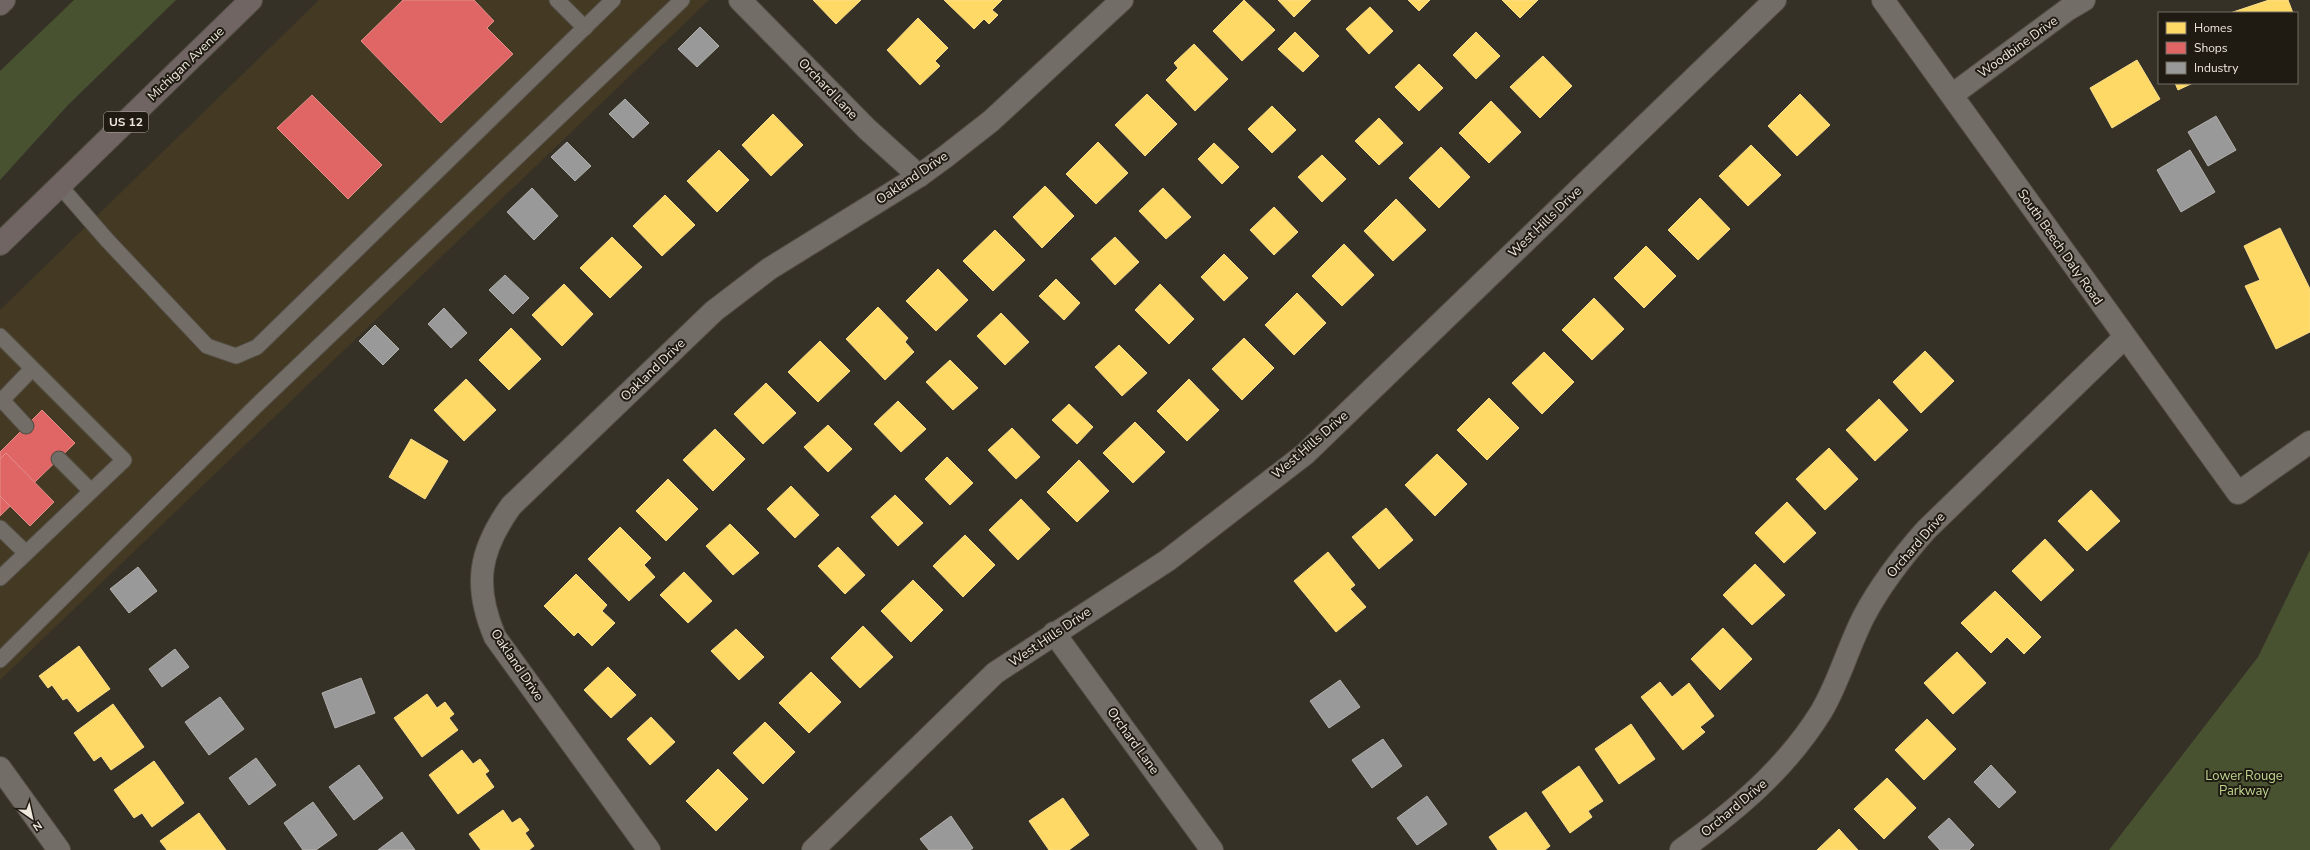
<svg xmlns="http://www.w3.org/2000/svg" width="2310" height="850" font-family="'Nunito Sans',sans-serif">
<rect width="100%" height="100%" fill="#363127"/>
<!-- built -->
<path fill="#443922" d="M 319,0 L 709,0 L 0,680 L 0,310 Z"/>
<!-- green -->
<g fill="#485230">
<path d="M 74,0 L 176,0 L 68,105 L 0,180 L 0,71 Z"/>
<path d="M 2310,550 L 2310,850 L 2109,850 L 2258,657 Z"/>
</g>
<!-- homes -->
<g fill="#ffd966" stroke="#fadd89">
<path d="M 813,0 L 861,0 L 836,24 Z"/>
<path d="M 944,0 L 1002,0 L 992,10 L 998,15 L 989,24 L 984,19 L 974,29 Z"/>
<path d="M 1244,0 L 1275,30 L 1242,61 L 1213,31 Z"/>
<path d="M 1278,0 L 1311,0 L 1294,17 Z"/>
<path d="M 1408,0 L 1430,0 L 1419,11 Z"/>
<path d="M 1502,0 L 1538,0 L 1520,18 Z"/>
<path d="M 2269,0 L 2288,0 L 2293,13 L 2230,13 Z"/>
<path d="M 1370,7 L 1393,31 L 1369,54 L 1346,29 Z"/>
<path d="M 918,18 L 948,48 L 935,61 L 940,66 L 920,85 L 887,50 Z"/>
<path d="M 1295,32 L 1319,56 L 1303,72 L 1278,49 Z"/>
<path d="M 1476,32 L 1500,56 L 1476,79 L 1453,55 Z"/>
<path d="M 1194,44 L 1228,79 L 1195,111 L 1166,80 L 1178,68 L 1174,63 Z"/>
<path d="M 1543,56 L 1572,86 L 1540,118 L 1510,87 Z"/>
<path d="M 2137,60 L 2160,99 L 2112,128 L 2090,88 Z"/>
<path d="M 1419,64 L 1443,88 L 1419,111 L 1395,87 Z"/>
<path d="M 2175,83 L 2193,83 L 2178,90 Z"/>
<path d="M 1147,94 L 1177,124 L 1145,156 L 1115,125 Z"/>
<path d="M 1800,94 L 1830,125 L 1797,156 L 1768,126 Z"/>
<path d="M 1491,101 L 1521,132 L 1489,163 L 1459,133 Z"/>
<path d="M 1272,106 L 1296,130 L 1272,153 L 1248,129 Z"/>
<path d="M 773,114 L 803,145 L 771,176 L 742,145 Z"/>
<path d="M 1379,118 L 1403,143 L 1379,165 L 1355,141 Z"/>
<path d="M 1098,142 L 1128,173 L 1096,204 L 1066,174 Z"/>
<path d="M 1214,143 L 1239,167 L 1222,184 L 1198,159 Z"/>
<path d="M 1751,145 L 1781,175 L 1748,206 L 1719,176 Z"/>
<path d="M 1441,147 L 1470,177 L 1439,208 L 1409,178 Z"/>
<path d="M 719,150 L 749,180 L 717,212 L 687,181 Z"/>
<path d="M 1322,155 L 1346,179 L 1322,202 L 1298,177 Z"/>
<path d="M 1045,186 L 1074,216 L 1042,248 L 1013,217 Z"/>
<path d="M 1163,188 L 1191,217 L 1166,239 L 1139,211 Z"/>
<path d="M 665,195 L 695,225 L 662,256 L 633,226 Z"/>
<path d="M 1700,198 L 1730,229 L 1698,260 L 1668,230 Z"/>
<path d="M 1396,199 L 1426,230 L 1393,261 L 1364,231 Z"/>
<path d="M 1274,207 L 1298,232 L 1274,255 L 1250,230 Z"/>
<path d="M 2280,228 L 2310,289 L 2310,332 L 2276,349 L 2245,286 L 2260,280 L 2244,246 Z"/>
<path d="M 995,230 L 1025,260 L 993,291 L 963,261 Z"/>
<path d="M 612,237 L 642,267 L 610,298 L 580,268 Z"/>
<path d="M 1115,237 L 1139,262 L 1115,285 L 1091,259 Z"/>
<path d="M 1344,244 L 1374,275 L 1342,306 L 1312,276 Z"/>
<path d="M 1646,246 L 1676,276 L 1644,308 L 1614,278 Z"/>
<path d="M 1224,254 L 1248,278 L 1224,301 L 1201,277 Z"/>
<path d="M 938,269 L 968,300 L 936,331 L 906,301 Z"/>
<path d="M 1056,279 L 1080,303 L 1064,320 L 1039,296 Z"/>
<path d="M 564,284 L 593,314 L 562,346 L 532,315 Z"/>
<path d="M 1160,284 L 1194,319 L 1169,344 L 1135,310 Z"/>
<path d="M 1297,293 L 1326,323 L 1294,355 L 1265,325 Z"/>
<path d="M 1594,298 L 1624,329 L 1592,360 L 1562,330 Z"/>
<path d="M 878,307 L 908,338 L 905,342 L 914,352 L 885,380 L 846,339 Z"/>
<path d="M 1001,313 L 1029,342 L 1005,365 L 977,336 Z"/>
<path d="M 511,328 L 541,359 L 509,390 L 479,360 Z"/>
<path d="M 1244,338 L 1274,368 L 1242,400 L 1212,369 Z"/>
<path d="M 820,341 L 850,371 L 818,402 L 788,372 Z"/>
<path d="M 1119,345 L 1147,373 L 1122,396 L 1095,367 Z"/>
<path d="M 1925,351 L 1954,381 L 1921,413 L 1893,382 Z"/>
<path d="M 1544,352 L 1574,382 L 1542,414 L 1512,383 Z"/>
<path d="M 950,360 L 978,388 L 953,410 L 926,382 Z"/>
<path d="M 466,379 L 496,410 L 464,441 L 434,410 Z"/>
<path d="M 1189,379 L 1219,410 L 1187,441 L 1157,411 Z"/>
<path d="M 766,383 L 796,413 L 763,444 L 734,414 Z"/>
<path d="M 1489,398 L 1519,428 L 1487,460 L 1457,430 Z"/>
<path d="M 1879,399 L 1908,430 L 1875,461 L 1846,430 Z"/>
<path d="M 898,401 L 926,429 L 901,452 L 874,424 Z"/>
<path d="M 1069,404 L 1093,427 L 1077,444 L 1052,420 Z"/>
<path d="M 1135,422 L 1165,452 L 1133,483 L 1103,453 Z"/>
<path d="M 828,425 L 852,449 L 828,472 L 804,447 Z"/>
<path d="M 1012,428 L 1040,457 L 1016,479 L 988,450 Z"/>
<path d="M 715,429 L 745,459 L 713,491 L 683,460 Z"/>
<path d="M 411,439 L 448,461 L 425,499 L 389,477 Z"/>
<path d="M 1829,448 L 1858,479 L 1825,510 L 1796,479 Z"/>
<path d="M 1437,454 L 1467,484 L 1435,516 L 1405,485 Z"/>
<path d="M 947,457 L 973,483 L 950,505 L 925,479 Z"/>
<path d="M 1079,460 L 1109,491 L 1077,522 L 1047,492 Z"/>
<path d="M 668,479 L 698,509 L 666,541 L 636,511 Z"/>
<path d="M 791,486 L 819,515 L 795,538 L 767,509 Z"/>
<path d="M 2091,490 L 2120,521 L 2087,551 L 2058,521 Z"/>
<path d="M 895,495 L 923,523 L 898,546 L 871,517 Z"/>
<path d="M 1021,499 L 1050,529 L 1018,560 L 989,530 Z"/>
<path d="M 1787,502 L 1816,533 L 1784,563 L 1755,533 Z"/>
<path d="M 1386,508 L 1413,540 L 1379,569 L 1352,537 Z"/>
<path d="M 730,524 L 759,553 L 733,575 L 706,546 Z"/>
<path d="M 620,527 L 651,558 L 644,565 L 655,577 L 629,601 L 588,559 Z"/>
<path d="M 965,535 L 995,565 L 963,597 L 933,566 Z"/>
<path d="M 2045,539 L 2074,570 L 2041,601 L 2012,571 Z"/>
<path d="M 838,547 L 865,575 L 845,594 L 818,566 Z"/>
<path d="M 1328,552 L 1355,585 L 1350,589 L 1366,607 L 1336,632 L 1294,581 Z"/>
<path d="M 1755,564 L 1785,595 L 1752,625 L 1723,595 Z"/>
<path d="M 684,572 L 712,601 L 688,623 L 660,595 Z"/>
<path d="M 576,574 L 607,605 L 602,611 L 615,623 L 592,646 L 578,632 L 574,636 L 544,606 Z"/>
<path d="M 913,580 L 943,610 L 911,642 L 881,611 Z"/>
<path d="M 1995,591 L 2041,637 L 2024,654 L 2007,637 L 1991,653 L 1961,623 Z"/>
<path d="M 863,626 L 893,657 L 860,688 L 831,658 Z"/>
<path d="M 1723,628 L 1752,659 L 1720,690 L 1691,659 Z"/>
<path d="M 736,629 L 764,657 L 739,680 L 711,651 Z"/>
<path d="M 79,646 L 110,689 L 78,712 L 67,698 L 63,700 L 52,685 L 48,688 L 39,676 Z"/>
<path d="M 1957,652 L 1986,683 L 1953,714 L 1924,683 Z"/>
<path d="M 608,667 L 636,695 L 611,718 L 584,690 Z"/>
<path d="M 811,672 L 841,702 L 809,733 L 779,703 Z"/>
<path d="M 1660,682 L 1672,697 L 1689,683 L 1714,716 L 1700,727 L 1705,732 L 1683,750 L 1641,697 Z"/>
<path d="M 427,694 L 437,708 L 445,702 L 454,714 L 449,718 L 458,730 L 422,757 L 394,718 Z"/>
<path d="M 113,704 L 144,747 L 111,770 L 101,756 L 94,761 L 74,733 Z"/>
<path d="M 651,717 L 675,742 L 650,765 L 627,739 Z"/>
<path d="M 1927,719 L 1956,749 L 1924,780 L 1895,750 Z"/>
<path d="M 765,722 L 795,752 L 763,784 L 733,753 Z"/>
<path d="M 1631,724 L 1655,759 L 1619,784 L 1595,749 Z"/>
<path d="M 462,750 L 473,764 L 480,759 L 489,771 L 485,774 L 494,787 L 458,814 L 429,775 Z"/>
<path d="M 154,761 L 184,803 L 152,827 L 142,813 L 134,818 L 114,790 Z"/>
<path d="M 1579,766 L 1603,801 L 1588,811 L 1592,817 L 1570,833 L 1542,792 Z"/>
<path d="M 718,769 L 748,799 L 716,831 L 686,801 Z"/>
<path d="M 1887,778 L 1916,808 L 1884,839 L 1854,809 Z"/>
<path d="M 1063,798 L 1089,835 L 1069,850 L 1049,850 L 1029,821 Z"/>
<path d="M 503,810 L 512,823 L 520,818 L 529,830 L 525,833 L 534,846 L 529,850 L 481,850 L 469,834 Z"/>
<path d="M 1526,812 L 1550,846 L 1545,850 L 1498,850 L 1489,837 Z"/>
<path d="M 199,813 L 226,850 L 167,850 L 160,841 Z"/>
<path d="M 1839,829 L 1858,850 L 1817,850 Z"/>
</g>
<!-- shops -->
<g fill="#e06666" stroke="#e48d89">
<path d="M 403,0 L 474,0 L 494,21 L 487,28 L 513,54 L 441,123 L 361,41 Z"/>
<path d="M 312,95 L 382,165 L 348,199 L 277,128 Z"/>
<path d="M 42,410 L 75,443 L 0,516 L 0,452 Z"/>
<path d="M 6,453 L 54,502 L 30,526 L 0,496 L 0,459 Z"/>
</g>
<!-- industry -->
<g fill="#999" stroke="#b2b0ad">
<path d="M 700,27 L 719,46 L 697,67 L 678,49 Z"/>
<path d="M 625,99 L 649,123 L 633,138 L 609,114 Z"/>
<path d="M 2216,116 L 2236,150 L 2208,166 L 2188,132 Z"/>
<path d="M 567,142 L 591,166 L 575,181 L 551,157 Z"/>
<path d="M 2190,150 L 2215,192 L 2181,212 L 2157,170 Z"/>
<path d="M 532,188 L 558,216 L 534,240 L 507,212 Z"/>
<path d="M 505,275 L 529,298 L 513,314 L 489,290 Z"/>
<path d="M 444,308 L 467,333 L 451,348 L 428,324 Z"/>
<path d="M 375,325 L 399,349 L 383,365 L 359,341 Z"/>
<path d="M 138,567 L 157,591 L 129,613 L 110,589 Z"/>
<path d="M 175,649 L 189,667 L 162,687 L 149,669 Z"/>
<path d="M 361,678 L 375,713 L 335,728 L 322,693 Z"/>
<path d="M 1340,680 L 1360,707 L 1329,728 L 1310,701 Z"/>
<path d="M 220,697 L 244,729 L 209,755 L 185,722 Z"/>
<path d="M 1383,739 L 1402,766 L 1372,788 L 1352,760 Z"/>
<path d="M 256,758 L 276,785 L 249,805 L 229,778 Z"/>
<path d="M 359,765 L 383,798 L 354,820 L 329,787 Z"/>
<path d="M 1991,765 L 2016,792 L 1999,808 L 1974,782 Z"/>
<path d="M 1427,796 L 1447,824 L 1417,845 L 1397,818 Z"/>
<path d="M 313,802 L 337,835 L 316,850 L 303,850 L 284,823 Z"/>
<path d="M 951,816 L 973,848 L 970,850 L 929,850 L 920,839 Z"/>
<path d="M 1949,818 L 1974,845 L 1969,850 L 1940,850 L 1928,837 Z"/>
<path d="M 402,832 L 415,850 L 378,850 Z"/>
</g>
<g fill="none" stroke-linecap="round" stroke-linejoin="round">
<defs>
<g id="service">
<path d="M 557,0 L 585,28"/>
<path d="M 60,186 L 107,240 L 207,346 L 236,356 L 257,347 L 613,0"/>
<path d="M 0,336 L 124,460 L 0,578"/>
<path d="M 2,400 L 26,426"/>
<path d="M 0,402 L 32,369"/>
<path d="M 59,459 L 91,491"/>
<path d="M 0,528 L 26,553"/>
<path d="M 0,660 L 255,407 L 682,0"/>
</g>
<g id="minor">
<path d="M 740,0 L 867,129 L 919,176"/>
<path d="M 1883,0 L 2238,493 L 2310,442"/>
<path d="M 1952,95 L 2067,10 L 2084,0"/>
<path d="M 1054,633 L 1212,850"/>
<path d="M 649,850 L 495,637 C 473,585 479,551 511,506 L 714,311 L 769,269 L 919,176 L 945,157 L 991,121 L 1122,0"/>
<path d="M 813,850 L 995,673 L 1168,560 L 1305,454 L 1775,0"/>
<path d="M 1681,850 C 1735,811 1785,770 1821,712 C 1839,682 1848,647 1864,616 C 1881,584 1902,557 1926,530 L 2125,337"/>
</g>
<path id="tertiary" d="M 0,768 L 59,850"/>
<g id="primary">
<path d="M 0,4 L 4,0"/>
<path d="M 0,244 L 251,0"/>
</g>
</defs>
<!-- service casing -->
<use href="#service" stroke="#534e45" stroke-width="17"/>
<!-- minor casing -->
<use href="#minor" stroke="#534e45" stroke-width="24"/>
<!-- tertiary casing -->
<use href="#tertiary" stroke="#534e45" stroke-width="24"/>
<!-- primary casing -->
<use href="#primary" stroke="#534e45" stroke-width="24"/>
<!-- service -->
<use href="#service" stroke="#726d66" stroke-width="15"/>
<!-- minor -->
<use href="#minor" stroke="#726d66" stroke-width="22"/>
<!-- tertiary -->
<use href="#tertiary" stroke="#726d66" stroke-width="22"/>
<!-- primary -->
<use href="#primary" stroke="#706562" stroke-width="22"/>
</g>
<g text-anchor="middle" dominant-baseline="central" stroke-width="4" stroke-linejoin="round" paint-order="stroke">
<!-- shield labels -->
<rect fill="#1f1b13" stroke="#afaaa0" stroke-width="1" x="104" y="112" width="44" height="20" rx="3"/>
<g font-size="12" font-weight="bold" fill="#ede7dc">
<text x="126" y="122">US 12</text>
</g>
<!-- street labels -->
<g font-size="13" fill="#ede7dc" stroke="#1f1b13">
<text transform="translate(2018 47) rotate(-36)">Woodbine Drive</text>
<text transform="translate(186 64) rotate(-44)">Michigan Avenue</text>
<text transform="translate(828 89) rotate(46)">Orchard Lane</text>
<text transform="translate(912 178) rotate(-34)">Oakland Drive</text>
<text transform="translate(1545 222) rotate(-44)">West Hills Drive</text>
<text transform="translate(2060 247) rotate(55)">South Beech Daly Road</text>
<text transform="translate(653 370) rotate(-44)">Oakland Drive</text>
<text transform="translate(1310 445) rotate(-41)">West Hills Drive</text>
<text transform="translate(1916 545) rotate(-49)">Orchard Drive</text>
<text transform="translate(1050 637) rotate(-34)">West Hills Drive</text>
<text transform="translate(517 665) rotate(56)">Oakland Drive</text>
<text transform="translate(1133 741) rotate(54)">Orchard Lane</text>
<text transform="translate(1734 808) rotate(-40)">Orchard Drive</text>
</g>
<!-- park labels -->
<g font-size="13" fill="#c0d68f" stroke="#1f1b13">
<text x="2244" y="776">Lower Rouge<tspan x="2244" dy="15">Parkway</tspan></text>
</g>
</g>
<!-- legend -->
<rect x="2158" y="12" width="140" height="72" fill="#1f1b13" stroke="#716d63"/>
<rect x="2166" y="22" width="20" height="12" fill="#ffd966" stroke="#716d63"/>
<text x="2194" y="32" font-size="12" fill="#ede7dc">Homes</text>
<rect x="2166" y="42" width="20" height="12" fill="#e06666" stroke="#716d63"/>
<text x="2194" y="52" font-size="12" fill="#ede7dc">Shops</text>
<rect x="2166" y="62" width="20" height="12" fill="#999999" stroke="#716d63"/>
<text x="2194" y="72" font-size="12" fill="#ede7dc">Industry</text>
<!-- north arrow -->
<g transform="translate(32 818) rotate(146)" stroke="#1f1b13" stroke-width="3" paint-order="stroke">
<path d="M0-3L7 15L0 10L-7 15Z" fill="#ede7dc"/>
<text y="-6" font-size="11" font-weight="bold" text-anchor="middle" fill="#ede7dc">N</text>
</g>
</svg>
